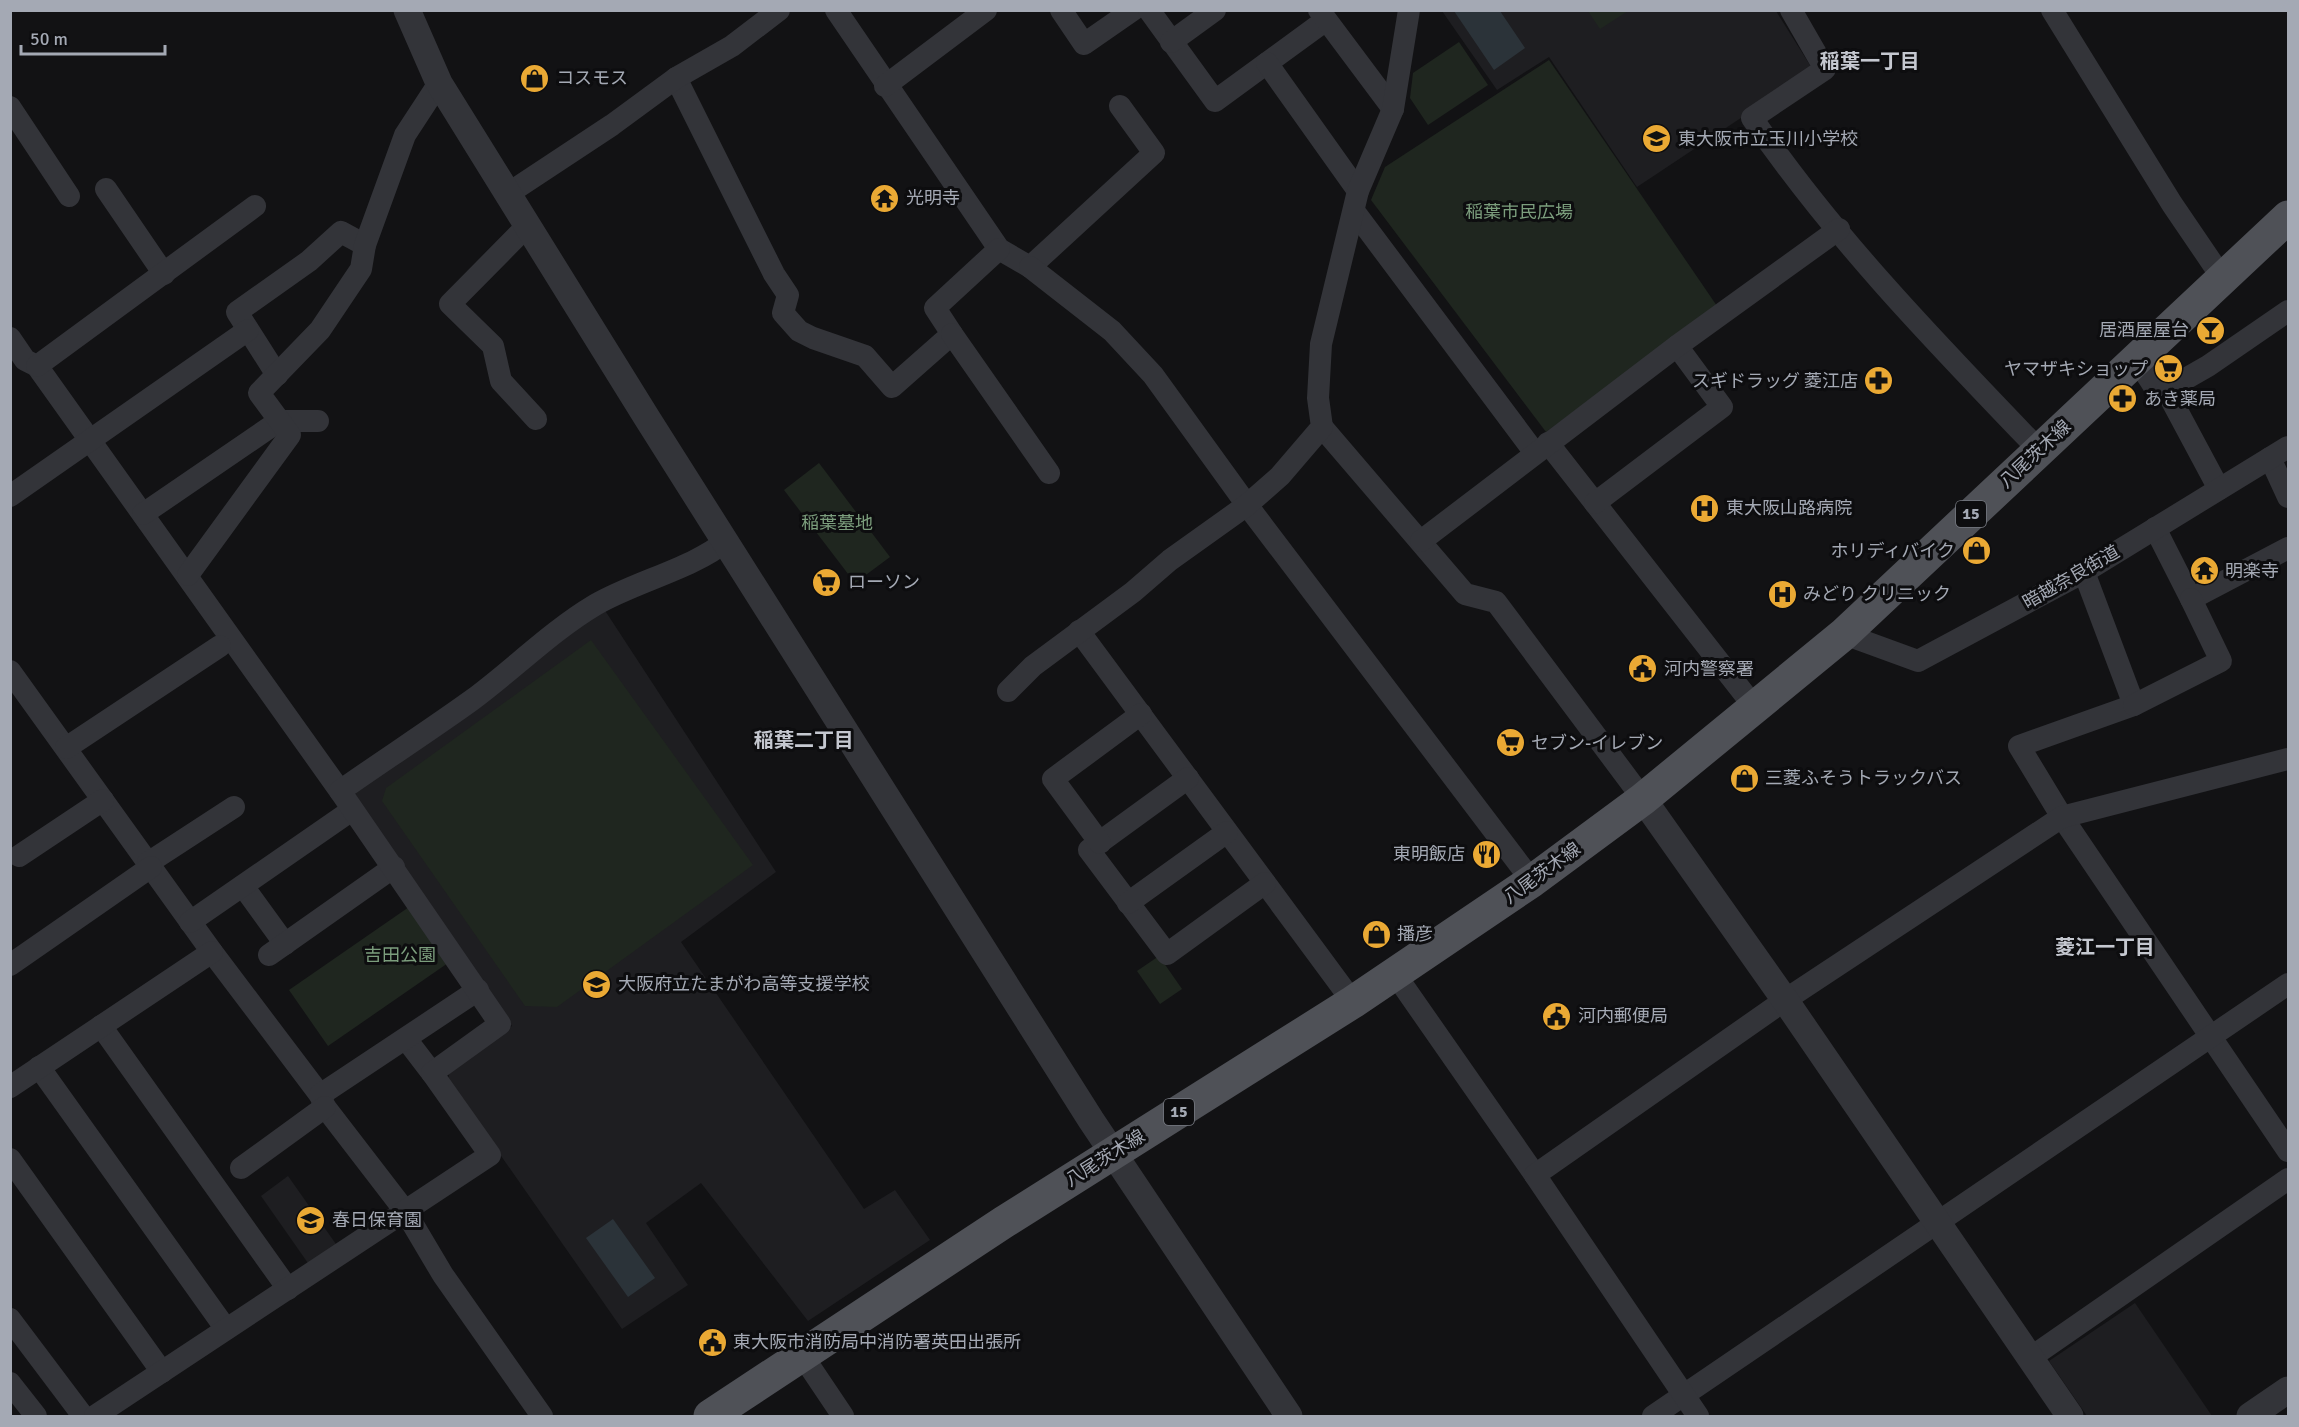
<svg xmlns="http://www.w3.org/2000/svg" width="2299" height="1427" font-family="Signika,'Noto Sans JP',sans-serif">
<rect width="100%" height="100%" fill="#121214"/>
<!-- built -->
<g fill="#1e1e21">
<path d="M 1442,11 L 1776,11 L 1813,70 L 1637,187 L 1549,57 L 1497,90 Z"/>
<path d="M 604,609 L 776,872 L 681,942 L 864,1209 L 895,1190 L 930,1240 L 808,1321 L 701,1183 L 646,1223 L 688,1285 L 622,1329 L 448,1080 L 450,1069 L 512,1026 L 354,796 L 360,785 Z"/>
<path d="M 288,1176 L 338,1247 L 310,1266 L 261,1196 Z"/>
<path d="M 2135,1303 L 2212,1416 L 2087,1416 L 2049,1361 Z"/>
</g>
<!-- green -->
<g fill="#1f261f">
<path d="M 1588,11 L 1628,11 L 1600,29 Z"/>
<path d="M 1459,42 L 1488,85 L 1428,125 L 1410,98 L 1413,73 Z"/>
<path d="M 1549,60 L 1717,306 L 1546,432 L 1371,200 L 1385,167 Z"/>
<path d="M 819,463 L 890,557 L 855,583 L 784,490 Z"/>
<path d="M 591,640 L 753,865 L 557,1007 L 525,1006 L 382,801 L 386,788 Z"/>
<path d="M 409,907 L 448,963 L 328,1046 L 289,990 Z"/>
<path d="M 1159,956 L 1182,989 L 1160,1004 L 1137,971 Z"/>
</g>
<!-- water -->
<g fill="#2b3339">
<path d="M 1454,11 L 1500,11 L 1525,48 L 1494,70 Z"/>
<path d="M 613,1219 L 655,1278 L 628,1297 L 586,1238 Z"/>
</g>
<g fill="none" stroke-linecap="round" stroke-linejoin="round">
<!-- minor -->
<g stroke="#333439" stroke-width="22">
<path d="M 836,10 L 999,249 L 1030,267 L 1154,153 L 1120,106"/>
<path d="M 1061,10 L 1084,44 L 1133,10"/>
<path d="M 1149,10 L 1215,101 L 1326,20"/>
<path d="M 1319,10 L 1393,109"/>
<path d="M 1791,10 L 1825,69 L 1752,118 C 1834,238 1938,345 2039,450"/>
<path d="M 2052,10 L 2172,204 L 2223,279"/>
<path d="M 1171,42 L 1215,10"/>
<path d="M 1267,63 L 1358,191"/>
<path d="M 676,78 L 774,274 L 788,295 L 783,313 L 799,331 L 813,338 L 865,356 L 892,387 L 952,334 L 935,308 L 999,249"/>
<path d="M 885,86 L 986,10"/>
<path d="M 10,107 L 69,196"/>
<path d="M 106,189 L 164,274"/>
<path d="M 509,193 L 612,125 L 676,78 L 732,46 L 779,10"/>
<path d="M 1354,211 L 1535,453"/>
<path d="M 528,225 L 450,304 L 493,346 L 501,381 L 536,419"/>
<path d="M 1030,267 L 1112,331 L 1153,375 L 1247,505 L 1532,881"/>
<path d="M 952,334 L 1049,473"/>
<path d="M 10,338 L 25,360 L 37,366 L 340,791"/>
<path d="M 2137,360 L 2159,394 L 2208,366 L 2288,311"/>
<path d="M 37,366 L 255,206"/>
<path d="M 277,375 L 237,312 L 309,261 L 341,232 L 365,245"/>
<path d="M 2166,390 L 2219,489"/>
<path d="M 1322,427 L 1465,594 L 1496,602 L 1643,799"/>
<path d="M 1548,443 L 1756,709"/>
<path d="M 2270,458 L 2288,497"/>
<path d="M 10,496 L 248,330"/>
<path d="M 1595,503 L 1722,407 L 1677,346"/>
<path d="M 143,514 L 279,421 L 318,421"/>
<path d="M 2155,528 L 2191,599 L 2288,548"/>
<path d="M 1421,541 L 1677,346 L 1839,229"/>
<path d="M 2084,572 L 2134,705 L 2019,746 L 2062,817 L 2288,1151"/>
<path d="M 188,575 L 290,435 L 259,393 L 320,330 L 361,269 L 365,245 L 405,135 L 439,83"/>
<path d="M 1079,631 L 1353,1002"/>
<path d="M 1844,634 L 1918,661 L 2084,572 L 2288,447"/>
<path d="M 10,671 L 212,952 L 320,1095 L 325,1107 L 405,1211 L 443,1275 L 542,1416"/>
<path d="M 1008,691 L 1033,666 L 1133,592 L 1170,560 L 1247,505 L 1280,476 L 1322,427 L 1318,398 L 1321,344 L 1358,191 L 1393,109 L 1409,10"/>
<path d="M 2134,705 L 2221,661 L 2191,599"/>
<path d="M 66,748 L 220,646"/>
<path d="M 1188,778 L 1089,850 L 1167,954 L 1265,883"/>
<path d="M 1100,843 L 1053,779 L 1141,714"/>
<path d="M 19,856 L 103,800"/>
<path d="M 148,863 L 234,807"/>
<path d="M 243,886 L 285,944"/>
<path d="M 1128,903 L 1227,832"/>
<path d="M 190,922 L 352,810"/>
<path d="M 269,955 L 394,867"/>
<path d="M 10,965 L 151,867"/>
<path d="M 1395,974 L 1535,1175"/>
<path d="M 101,1026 L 288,1289"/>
<path d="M 406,1039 L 432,1073"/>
<path d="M 39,1067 L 226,1329"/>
<path d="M 10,1087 L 212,952"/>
<path d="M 320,1095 L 478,990"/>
<path d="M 10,1159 L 162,1372"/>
<path d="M 241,1168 L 325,1107"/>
<path d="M 10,1319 L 83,1416"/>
<path d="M 802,1355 L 843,1416"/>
<path d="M 2030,1358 L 2288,1179"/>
<path d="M 10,1383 L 36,1416"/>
<path d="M 95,1416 L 490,1155 L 432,1073 L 500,1024 L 340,791 C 384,760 429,731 472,700 C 514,669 550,632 595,605 C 634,582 694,568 726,541"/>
<path d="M 1653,1416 L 2288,984"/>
<path d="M 1698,1416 L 1535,1175 L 1785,1000 L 2062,817 L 2288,759"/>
</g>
<!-- tertiary -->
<g stroke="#333439" stroke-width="27">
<path d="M 407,10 L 439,83 L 647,418 L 1091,1120 L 1289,1416"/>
<path d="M 1643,799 L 1785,1000 L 2070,1416"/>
<path d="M 2250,1416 L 2288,1390"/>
</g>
<!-- primary -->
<path stroke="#4f5157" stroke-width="33" d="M 710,1416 L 1004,1222 L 1353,1002 L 1532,881 L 1643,799 L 1844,634 L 2288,217"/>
</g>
<!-- icons -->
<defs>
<symbol id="shop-disc" viewBox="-11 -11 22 22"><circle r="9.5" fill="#eaa934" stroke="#0d0d0f"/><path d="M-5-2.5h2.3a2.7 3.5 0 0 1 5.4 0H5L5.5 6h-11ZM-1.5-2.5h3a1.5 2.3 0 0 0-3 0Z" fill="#111"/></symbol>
<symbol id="school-disc" viewBox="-11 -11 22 22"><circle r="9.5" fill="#eaa934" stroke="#0d0d0f"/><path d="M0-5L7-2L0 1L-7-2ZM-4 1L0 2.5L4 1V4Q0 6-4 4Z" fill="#111"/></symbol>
<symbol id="temple-disc" viewBox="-11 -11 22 22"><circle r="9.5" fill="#eaa934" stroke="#0d0d0f"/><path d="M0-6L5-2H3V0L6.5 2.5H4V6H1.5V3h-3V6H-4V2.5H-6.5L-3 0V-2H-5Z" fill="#111"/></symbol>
<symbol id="bar-disc" viewBox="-11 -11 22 22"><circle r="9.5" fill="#eaa934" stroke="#0d0d0f"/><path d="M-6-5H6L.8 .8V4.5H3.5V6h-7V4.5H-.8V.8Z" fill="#111"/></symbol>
<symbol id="supermarket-disc" viewBox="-11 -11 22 22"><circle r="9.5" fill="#eaa934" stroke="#0d0d0f"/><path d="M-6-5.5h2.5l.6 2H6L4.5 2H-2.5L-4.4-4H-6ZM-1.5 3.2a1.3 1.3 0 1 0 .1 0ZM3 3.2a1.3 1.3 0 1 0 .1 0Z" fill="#111"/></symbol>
<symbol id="pharmacy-disc" viewBox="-11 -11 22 22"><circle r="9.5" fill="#eaa934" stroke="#0d0d0f"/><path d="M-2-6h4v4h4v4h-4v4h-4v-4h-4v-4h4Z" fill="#111"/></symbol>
<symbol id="hospital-disc" viewBox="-11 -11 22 22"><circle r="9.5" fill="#eaa934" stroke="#0d0d0f"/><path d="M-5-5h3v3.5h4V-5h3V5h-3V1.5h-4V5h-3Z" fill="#111"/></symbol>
<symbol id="civic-disc" viewBox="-11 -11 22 22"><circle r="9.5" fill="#eaa934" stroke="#0d0d0f"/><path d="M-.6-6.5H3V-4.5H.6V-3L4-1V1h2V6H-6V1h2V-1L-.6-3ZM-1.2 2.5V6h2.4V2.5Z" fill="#111"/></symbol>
<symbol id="restaurant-disc" viewBox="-11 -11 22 22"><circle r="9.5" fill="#eaa934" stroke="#0d0d0f"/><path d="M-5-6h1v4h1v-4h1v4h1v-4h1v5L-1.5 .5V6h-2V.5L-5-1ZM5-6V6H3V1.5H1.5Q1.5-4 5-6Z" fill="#111"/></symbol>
</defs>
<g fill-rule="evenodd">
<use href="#shop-disc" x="518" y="62" width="33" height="33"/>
<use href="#school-disc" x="1640" y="122" width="33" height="33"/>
<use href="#temple-disc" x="868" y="182" width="33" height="33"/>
<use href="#bar-disc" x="2194" y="314" width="33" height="33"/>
<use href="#supermarket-disc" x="2152" y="352" width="33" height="33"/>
<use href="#pharmacy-disc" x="1862" y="364" width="33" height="33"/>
<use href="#pharmacy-disc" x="2106" y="382" width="33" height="33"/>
<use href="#hospital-disc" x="1688" y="492" width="33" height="33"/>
<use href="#shop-disc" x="1960" y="534" width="33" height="33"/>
<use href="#temple-disc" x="2188" y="554" width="33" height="33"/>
<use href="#supermarket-disc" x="810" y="566" width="33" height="33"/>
<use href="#hospital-disc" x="1766" y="578" width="33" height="33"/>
<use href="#civic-disc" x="1626" y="652" width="33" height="33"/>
<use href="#supermarket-disc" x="1494" y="726" width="33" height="33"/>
<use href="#shop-disc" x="1728" y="762" width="33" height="33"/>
<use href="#restaurant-disc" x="1470" y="838" width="33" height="33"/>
<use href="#shop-disc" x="1360" y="918" width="33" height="33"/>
<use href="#school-disc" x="580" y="968" width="33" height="33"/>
<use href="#civic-disc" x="1540" y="1000" width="33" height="33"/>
<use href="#school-disc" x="294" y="1204" width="33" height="33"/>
<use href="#civic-disc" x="696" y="1326" width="33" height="33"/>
</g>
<g text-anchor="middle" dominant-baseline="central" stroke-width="6" stroke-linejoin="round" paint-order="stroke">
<!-- shield labels -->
<g fill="#0d0d0f" stroke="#777a82" stroke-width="1.5">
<rect x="1956" y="501" width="30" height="26" rx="4.5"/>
<rect x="1164" y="1099" width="30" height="26" rx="4.5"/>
</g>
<g font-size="16" font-weight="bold" fill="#a4a9b4">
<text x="1971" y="514">15</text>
<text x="1179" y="1112">15</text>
</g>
<!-- poi labels -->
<g font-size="18" fill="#a4a9b4" stroke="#0d0d0f" text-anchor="start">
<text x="556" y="78">コスモス</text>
<text x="1678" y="139">東大阪市立玉川小学校</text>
<text x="906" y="198">光明寺</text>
<text x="2189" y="330" text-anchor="end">居酒屋屋台</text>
<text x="2148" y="369" text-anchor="end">ヤマザキショップ</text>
<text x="1858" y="381" text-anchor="end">スギドラッグ 菱江店</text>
<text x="2144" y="399">あき薬局</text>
<text x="1726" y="508">東大阪山路病院</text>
<text x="1955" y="551" text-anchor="end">ホリディバイク</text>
<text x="2225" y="571">明楽寺</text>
<text x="848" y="582">ローソン</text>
<text x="1803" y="594">みどり クリニック</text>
<text x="1664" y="669">河内警察署</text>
<text x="1531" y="743">セブン-イレブン</text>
<text x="1765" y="778">三菱ふそうトラックバス</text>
<text x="1465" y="854" text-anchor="end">東明飯店</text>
<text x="1397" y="934">播彦</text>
<text x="618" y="984">大阪府立たまがわ高等支援学校</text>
<text x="1578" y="1016">河内郵便局</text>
<text x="332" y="1220">春日保育園</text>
<text x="733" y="1342">東大阪市消防局中消防署英田出張所</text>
</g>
<!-- park labels -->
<g font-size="18" fill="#7c9e7d" stroke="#0d0d0f">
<text x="1519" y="212">稲葉市民広場</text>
<text x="837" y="523">稲葉墓地</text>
<text x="400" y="955">吉田公園</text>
</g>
<!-- street labels -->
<g font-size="18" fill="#a4a9b4" stroke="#0d0d0f">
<text transform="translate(2035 454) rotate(-43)">八尾茨木線</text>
<text transform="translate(2071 577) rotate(-30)">暗越奈良街道</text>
<text transform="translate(1542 873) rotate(-36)">八尾茨木線</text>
<text transform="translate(1105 1158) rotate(-32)">八尾茨木線</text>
</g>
<!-- neighbourhood labels -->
<g font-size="20" font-weight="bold" fill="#c5c8d0" stroke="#0d0d0f">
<text x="1870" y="61">稲葉一丁目</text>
<text x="804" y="740">稲葉二丁目</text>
<text x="2105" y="947">菱江一丁目</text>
</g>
</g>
<!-- border -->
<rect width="2299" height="1427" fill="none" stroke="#a4a9b4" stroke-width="24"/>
<!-- scale -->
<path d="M21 45v9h144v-9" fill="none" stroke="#a4a9b4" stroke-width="3"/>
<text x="30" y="45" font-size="18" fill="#a4a9b4" stroke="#0d0d0f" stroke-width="4.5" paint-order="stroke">50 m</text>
</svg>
